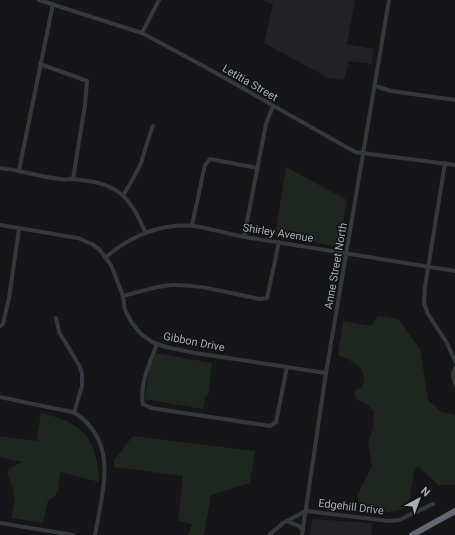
<svg xmlns="http://www.w3.org/2000/svg" width="455" height="535" font-family="Roboto,sans-serif">
<rect width="100%" height="100%" fill="#161618"/>
<!-- built -->
<g fill="#222225">
<path d="M 262,0 L 355,0 L 347,44 L 373,49 L 372,64 L 349,61 L 344,80 L 328,78 L 264,43 L 273,4 Z"/>
<path d="M 312,519 L 373,523 L 371,535 L 310,535 Z"/>
</g>
<!-- green -->
<g fill="#1e261f">
<path d="M 286,167 L 347,200 L 339,247 L 275,236 Z"/>
<path d="M 378,316 L 398,319 L 420,349 L 428,400 L 441,412 L 455,415 L 455,485 L 438,485 L 418,466 L 414,472 L 408,507 C 393,514 372,515 359,505 L 357,496 L 372,466 L 368,444 L 373,428 L 374,412 L 368,405 L 356,399 L 354,391 C 360,389 363,387 364,380 C 365,365 349,360 338,355 L 343,321 L 371,326 Z"/>
<path d="M 156,353 L 212,363 L 208,396 L 205,397 L 203,409 L 144,399 L 151,362 Z"/>
<path d="M 41,413 C 84,423 97,438 99,482 L 60,472 L 58,490 L 54,497 L 48,500 L 43,523 L 11,518 L 14,504 L 13,489 L 7,472 L 10,468 L 22,462 L 0,457 L 0,436 L 36,441 Z"/>
<path d="M 133,436 L 255,451 L 250,483 L 211,495 L 204,535 L 188,535 L 192,524 L 178,521 L 183,476 L 114,467 L 114,460 Z"/>
</g>
<g fill="none" stroke-linecap="round" stroke-linejoin="round">
<!-- minor -->
<g stroke="#37383d" stroke-width="4">
<path d="M 39,0 L 142,33 L 207,68 L 355,152 L 455,165"/>
<path d="M 142,33 L 159,0"/>
<path d="M 40,64 L 87,81 L 85,105 L 73,179"/>
<path d="M 375,86 L 391,91 L 455,100"/>
<path d="M 445,163 L 425,287 L 424,303 L 428,314 L 447,343 L 455,361"/>
<path d="M 0,168 C 20,170 40,177 60,179 C 64,180 68,179 72,179 C 115,182 130,194 145,232"/>
<path d="M 19,170 L 53,4"/>
<path d="M 124,194 C 130,183 138,172 142,160 C 146,148 148,138 153,126"/>
<path d="M 0,225 L 78,238 L 92,244 L 99,249 L 111,265 L 123,296 L 125,310 L 132,323 L 141,334 L 152,342 L 166,347 L 195,353 L 326,373"/>
<path d="M 192,225 L 205,165 L 210,159 L 257,168"/>
<path d="M 244,237 L 266,124 L 273,106"/>
<path d="M 106,257 C 126,240 147,229 174,226 C 198,223 221,233 245,237 C 315,249 385,260 455,271"/>
<path d="M 123,296 C 139,292 155,286 172,285 C 200,284 232,294 260,299 L 267,298 L 279,242"/>
<path d="M 56,318 L 59,332 L 79,365 L 82,374 L 82,386 L 74,413"/>
<path d="M 0,326 L 3,324 L 9,298 L 19,229"/>
<path d="M 157,344 C 150,362 139,385 143,404 L 151,408 L 270,426 L 276,422 L 287,367"/>
<path d="M 455,368 L 453,374 L 455,385"/>
<path d="M 0,397 C 19,401 38,405 57,409 C 63,410 71,411 75,413 C 120,443 102,492 95,535"/>
<path d="M 287,521 L 299,526 L 303,530"/>
<path d="M 0,523 L 73,535"/>
<path d="M 269,535 L 283,523 L 306,511 L 389,521 L 399,520 L 433,504"/>
<path d="M 302,535 L 326,373 L 389,0"/>
</g>
<!-- highway -->
<path stroke="#63666e" stroke-width="6" d="M 412,535 L 455,511"/>
</g>
<g text-anchor="middle" dominant-baseline="central" stroke-width="3" stroke-linejoin="round" paint-order="stroke">
<!-- street labels -->
<g font-size="11" fill="#a8adb8" stroke="#111113">
<text transform="translate(250 83) rotate(30)">Letitia Street</text>
<text transform="translate(278 233) rotate(9)">Shirley Avenue</text>
<text transform="translate(336 266) rotate(-80)">Anne Street North</text>
<text transform="translate(194 342) rotate(11)">Gibbon Drive</text>
<text transform="translate(351 507) rotate(7)">Edgehill Drive</text>
</g>
</g>
<!-- north arrow -->
<g transform="translate(419 499) rotate(41)" stroke="#111113" stroke-width="3" paint-order="stroke">
<path d="M0-3L7 15L0 10L-7 15Z" fill="#a8adb8"/>
<text y="-6" font-size="11" font-weight="bold" text-anchor="middle" fill="#a8adb8">N</text>
</g>
</svg>
